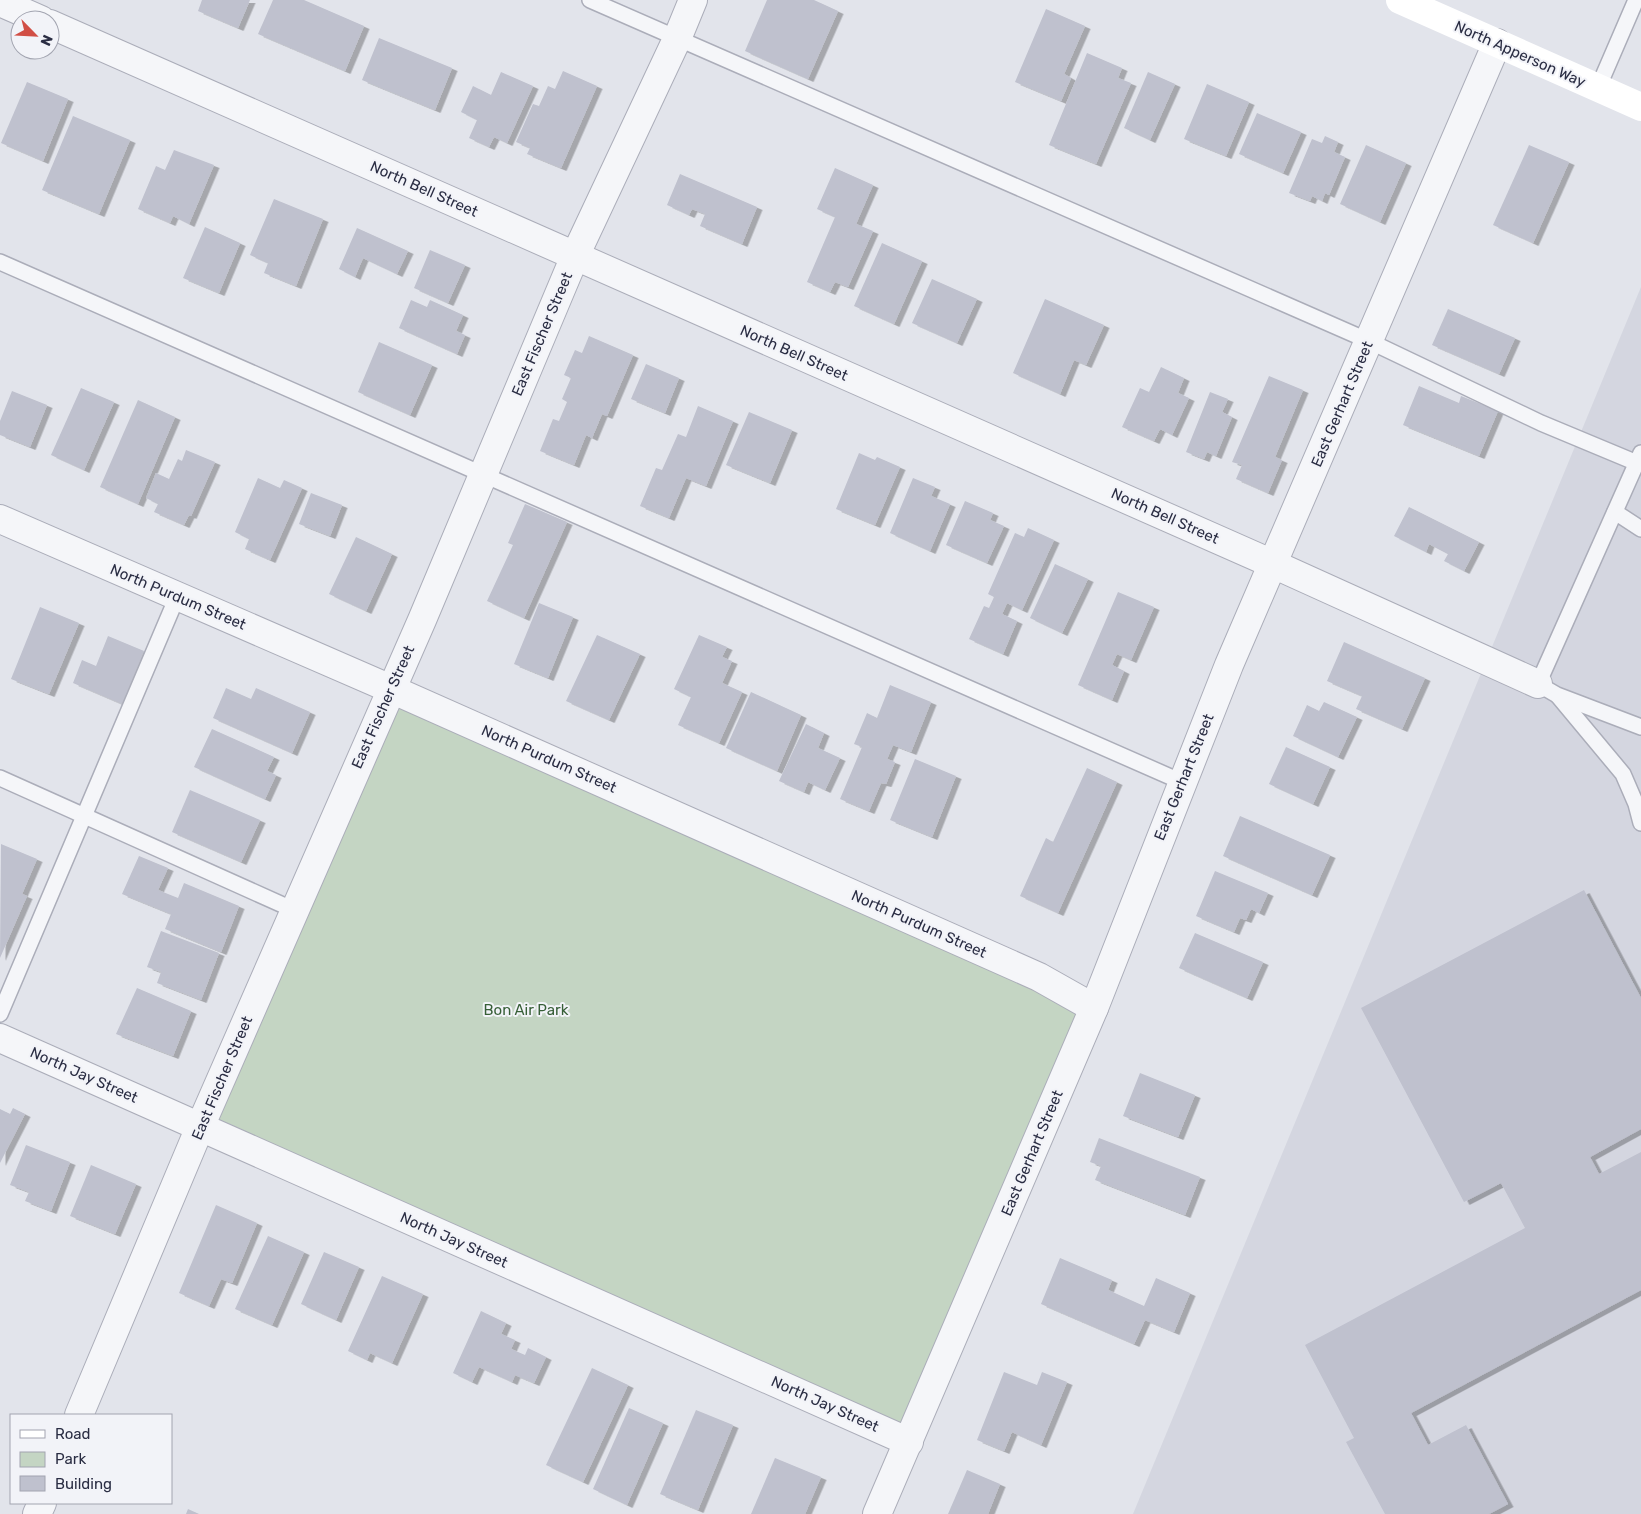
<svg xmlns="http://www.w3.org/2000/svg" width="1641" height="1514" font-family="Rubik,sans-serif">
<defs>
<filter id="shadow"><feDropShadow dx="5.5" dy="3" stdDeviation="0" flood-color="#0004"/></filter>
</defs>
<rect width="100%" height="100%" fill="#e2e4eb"/>
<!-- built -->
<path fill="#d4d6e0" d="M 1641,287 L 1641,1514 L 1133,1514 Z"/>
<!-- green -->
<path fill="#c4d5c3" d="M 391,689 L 1094,1008 L 909,1442 L 200,1127 Z"/>
<!-- building -->
<g fill="#bfc1ce" filter="url(#shadow)">
<path d="M 202,0 L 250,0 L 238,28 L 198,11 Z"/>
<path d="M 273,0 L 304,0 L 364,26 L 345,71 L 258,34 Z"/>
<path d="M 767,0 L 814,0 L 838,11 L 808,79 L 745,51 Z"/>
<path d="M 1046,9 L 1085,26 L 1064,74 L 1071,78 L 1061,101 L 1015,82 Z"/>
<path d="M 379,38 L 452,68 L 435,110 L 362,80 Z"/>
<path d="M 1087,53 L 1122,68 L 1118,78 L 1131,83 L 1096,164 L 1049,145 Z"/>
<path d="M 563,71 L 597,86 L 561,168 L 527,154 L 530,148 L 516,142 L 533,104 L 539,106 L 548,86 L 555,89 Z"/>
<path d="M 501,72 L 533,86 L 507,143 L 494,137 L 489,147 L 469,138 L 477,120 L 461,112 L 473,86 L 491,95 Z"/>
<path d="M 1148,72 L 1175,84 L 1150,140 L 1124,128 Z"/>
<path d="M 27,82 L 68,99 L 43,161 L 1,143 Z"/>
<path d="M 1207,84 L 1249,102 L 1226,156 L 1184,139 Z"/>
<path d="M 1257,113 L 1301,132 L 1283,173 L 1239,154 Z"/>
<path d="M 73,116 L 130,140 L 99,214 L 42,190 Z"/>
<path d="M 1325,136 L 1338,142 L 1334,152 L 1345,157 L 1329,195 L 1325,193 L 1322,201 L 1312,196 L 1310,201 L 1289,193 L 1312,139 L 1322,143 Z"/>
<path d="M 1366,145 L 1406,163 L 1380,222 L 1340,204 Z"/>
<path d="M 1529,145 L 1569,162 L 1533,243 L 1493,225 Z"/>
<path d="M 174,150 L 214,165 L 189,224 L 173,216 L 170,223 L 138,209 L 156,166 L 165,170 Z"/>
<path d="M 835,168 L 873,185 L 856,224 L 873,231 L 848,287 L 835,282 L 830,292 L 807,282 L 835,217 L 817,209 Z"/>
<path d="M 680,174 L 757,207 L 742,244 L 700,226 L 705,214 L 692,209 L 689,215 L 667,205 Z"/>
<path d="M 274,199 L 323,219 L 296,286 L 264,273 L 268,263 L 250,255 Z"/>
<path d="M 205,227 L 240,243 L 219,293 L 183,278 Z"/>
<path d="M 357,228 L 408,251 L 397,274 L 363,258 L 355,277 L 339,269 Z"/>
<path d="M 882,243 L 922,261 L 894,324 L 854,306 Z"/>
<path d="M 430,250 L 465,265 L 448,303 L 414,288 Z"/>
<path d="M 932,279 L 977,299 L 957,343 L 912,323 Z"/>
<path d="M 1045,299 L 1104,325 L 1086,365 L 1074,360 L 1060,394 L 1013,373 Z"/>
<path d="M 411,300 L 427,307 L 430,300 L 463,315 L 456,331 L 465,335 L 457,354 L 399,328 Z"/>
<path d="M 1448,309 L 1515,338 L 1499,374 L 1432,345 Z"/>
<path d="M 589,336 L 633,355 L 607,416 L 602,414 L 592,438 L 586,435 L 574,465 L 540,451 L 553,419 L 559,421 L 567,402 L 562,399 L 571,378 L 564,375 L 575,350 L 582,353 Z"/>
<path d="M 379,342 L 432,365 L 410,415 L 358,392 Z"/>
<path d="M 646,364 L 679,378 L 665,413 L 631,399 Z"/>
<path d="M 1161,367 L 1184,378 L 1178,393 L 1189,398 L 1172,435 L 1160,429 L 1154,441 L 1122,427 L 1140,388 L 1149,392 Z"/>
<path d="M 1269,376 L 1303,390 L 1275,457 L 1282,460 L 1268,493 L 1236,479 L 1242,465 L 1232,462 Z"/>
<path d="M 1419,386 L 1459,403 L 1461,396 L 1498,411 L 1479,456 L 1403,425 Z"/>
<path d="M 81,388 L 114,402 L 84,470 L 51,455 Z"/>
<path d="M 12,391 L 47,405 L 30,447 L 0,435 L 0,421 Z"/>
<path d="M 1210,392 L 1228,399 L 1222,412 L 1232,417 L 1216,456 L 1207,452 L 1204,459 L 1186,452 Z"/>
<path d="M 138,400 L 175,417 L 138,504 L 100,487 Z"/>
<path d="M 698,406 L 733,421 L 706,486 L 686,478 L 669,518 L 640,506 L 656,468 L 662,470 L 678,434 L 686,437 Z"/>
<path d="M 749,412 L 792,430 L 770,483 L 726,465 Z"/>
<path d="M 186,450 L 215,462 L 191,516 L 189,515 L 184,525 L 154,512 L 158,504 L 146,498 L 156,473 L 169,479 L 178,459 L 182,461 Z"/>
<path d="M 859,453 L 875,460 L 877,457 L 900,467 L 875,525 L 836,509 Z"/>
<path d="M 258,478 L 280,488 L 284,480 L 302,488 L 270,560 L 245,549 L 249,539 L 235,532 Z"/>
<path d="M 913,478 L 935,487 L 931,496 L 950,504 L 930,551 L 890,533 Z"/>
<path d="M 311,493 L 342,505 L 330,536 L 299,524 Z"/>
<path d="M 965,501 L 993,513 L 990,520 L 1004,526 L 987,563 L 946,545 Z"/>
<path d="M 525,504 L 567,522 L 524,618 L 487,601 L 513,545 L 508,543 Z"/>
<path d="M 1409,507 L 1479,542 L 1464,571 L 1444,561 L 1448,554 L 1429,544 L 1426,552 L 1394,536 Z"/>
<path d="M 1028,528 L 1054,540 L 1022,610 L 1007,603 L 1002,614 L 1017,621 L 1003,654 L 969,639 L 984,606 L 989,608 L 994,597 L 988,594 L 1015,533 L 1024,537 Z"/>
<path d="M 356,537 L 392,554 L 366,611 L 329,594 Z"/>
<path d="M 1055,564 L 1088,579 L 1062,633 L 1030,618 Z"/>
<path d="M 1118,592 L 1154,607 L 1131,660 L 1117,654 L 1112,665 L 1124,671 L 1112,700 L 1078,685 Z"/>
<path d="M 539,603 L 573,617 L 548,678 L 514,664 Z"/>
<path d="M 40,607 L 79,623 L 49,694 L 11,679 Z"/>
<path d="M 597,635 L 640,654 L 609,720 L 566,701 Z"/>
<path d="M 699,635 L 727,647 L 722,657 L 732,661 L 722,683 L 742,692 L 719,743 L 678,725 L 691,697 L 674,689 Z"/>
<path d="M 108,636 L 144,651 L 122,704 L 73,683 L 82,660 L 96,666 Z"/>
<path d="M 1344,642 L 1425,678 L 1402,729 L 1356,709 L 1362,696 L 1327,681 Z"/>
<path d="M 890,685 L 931,702 L 911,752 L 893,745 L 887,759 L 895,762 L 886,784 L 881,783 L 869,811 L 840,799 L 862,747 L 854,744 L 867,713 L 877,718 Z"/>
<path d="M 226,688 L 251,699 L 256,688 L 310,712 L 292,753 L 213,718 Z"/>
<path d="M 751,692 L 801,715 L 777,771 L 726,748 Z"/>
<path d="M 1324,702 L 1357,717 L 1338,757 L 1293,736 L 1307,705 L 1319,711 Z"/>
<path d="M 806,724 L 824,733 L 818,748 L 840,758 L 825,790 L 808,782 L 804,792 L 779,781 Z"/>
<path d="M 212,729 L 274,757 L 267,771 L 276,775 L 265,799 L 194,767 Z"/>
<path d="M 1286,747 L 1330,767 L 1313,804 L 1269,784 Z"/>
<path d="M 915,759 L 956,776 L 932,837 L 890,820 Z"/>
<path d="M 1087,768 L 1117,782 L 1058,913 L 1020,896 L 1046,838 L 1053,842 Z"/>
<path d="M 190,790 L 260,820 L 241,862 L 172,832 Z"/>
<path d="M 1240,816 L 1330,855 L 1312,895 L 1223,856 Z"/>
<path d="M 1,844 L 37,859 L 22,894 L 27,896 L 0,958 Z"/>
<path d="M 139,856 L 168,868 L 158,890 L 178,898 L 184,883 L 239,906 L 221,952 L 165,929 L 171,914 L 122,894 Z"/>
<path d="M 1215,871 L 1268,893 L 1259,913 L 1251,909 L 1246,920 L 1240,918 L 1234,932 L 1196,916 Z"/>
<path d="M 1584,890 L 1641,998 L 1641,1129 L 1590,1157 L 1599,1174 L 1641,1152 L 1641,1290 L 1411,1413 L 1428,1445 L 1466,1425 L 1508,1504 L 1489,1514 L 1385,1514 L 1346,1442 L 1354,1438 L 1305,1345 L 1525,1228 L 1501,1183 L 1464,1202 L 1361,1008 Z"/>
<path d="M 161,931 L 219,953 L 201,1000 L 157,983 L 161,972 L 147,967 Z"/>
<path d="M 1195,933 L 1263,962 L 1247,998 L 1179,968 Z"/>
<path d="M 137,988 L 191,1011 L 173,1056 L 116,1034 Z"/>
<path d="M 1140,1073 L 1195,1095 L 1178,1137 L 1123,1116 Z"/>
<path d="M 13,1108 L 25,1114 L 0,1163 L 0,1109 L 10,1114 Z"/>
<path d="M 1099,1138 L 1200,1177 L 1185,1215 L 1095,1180 L 1101,1166 L 1090,1162 Z"/>
<path d="M 26,1145 L 70,1162 L 51,1211 L 25,1201 L 29,1192 L 10,1185 Z"/>
<path d="M 91,1165 L 136,1184 L 115,1234 L 70,1216 Z"/>
<path d="M 216,1205 L 257,1223 L 232,1283 L 221,1279 L 209,1306 L 179,1293 Z"/>
<path d="M 268,1236 L 304,1252 L 272,1325 L 235,1309 Z"/>
<path d="M 324,1252 L 359,1267 L 336,1320 L 301,1304 Z"/>
<path d="M 1060,1258 L 1112,1280 L 1108,1290 L 1144,1306 L 1156,1278 L 1190,1293 L 1174,1332 L 1145,1320 L 1134,1344 L 1041,1304 Z"/>
<path d="M 382,1276 L 423,1294 L 392,1363 L 370,1353 L 367,1360 L 348,1351 Z"/>
<path d="M 481,1311 L 506,1323 L 501,1334 L 515,1340 L 511,1349 L 525,1355 L 528,1348 L 546,1357 L 534,1383 L 515,1375 L 512,1382 L 479,1367 L 472,1382 L 453,1373 Z"/>
<path d="M 592,1368 L 628,1385 L 583,1482 L 546,1465 Z"/>
<path d="M 1004,1372 L 1037,1385 L 1042,1372 L 1067,1382 L 1041,1445 L 1012,1432 L 1004,1451 L 977,1440 Z"/>
<path d="M 629,1408 L 663,1423 L 627,1505 L 593,1489 Z"/>
<path d="M 696,1410 L 733,1425 L 698,1510 L 660,1494 Z"/>
<path d="M 775,1458 L 821,1477 L 805,1514 L 751,1514 Z"/>
<path d="M 967,1470 L 1000,1484 L 988,1514 L 948,1514 Z"/>
<path d="M 188,1509 L 199,1514 L 186,1514 Z"/>
</g>
<g fill="none" stroke-linecap="round" stroke-linejoin="round">
<defs>
<g id="lane">
<path d="M 590,0 L 1369,341 L 1541,423 L 1637,463"/>
<path d="M 1598,88 L 1636,0"/>
<path d="M 0,262 L 1182,782"/>
<path d="M 1641,453 L 1538,684 L 1557,695 L 1641,727"/>
<path d="M 1615,512 L 1641,529"/>
<path d="M 1558,696 L 1623,774 L 1636,804 L 1641,823"/>
<path d="M 0,778 L 294,910"/>
<path d="M 0,1014 L 177,597"/>
</g>
<g id="street">
<path d="M 0,2 L 41,20"/>
<path d="M 50,24 L 1273,564 L 1538,684"/>
<path d="M 0,519 L 391,689 L 1039,977 L 1094,1008"/>
<path d="M 0,1038 L 909,1442"/>
<path d="M 79,1415 L 200,1127 L 422,620 L 575,256 L 677,39 L 693,0"/>
<path d="M 37,1514 L 42,1503"/>
<path d="M 877,1514 L 1094,1008 L 1229,665 L 1497,43"/>
</g>
</defs>
<!-- lane casing -->
<use href="#lane" stroke="#abadb9" stroke-width="18"/>
<!-- street casing -->
<use href="#street" stroke="#abadb9" stroke-width="30"/>
<!-- lane -->
<use href="#lane" stroke="#f5f6f9" stroke-width="15"/>
<!-- street -->
<use href="#street" stroke="#f5f6f9" stroke-width="28"/>
<!-- secondary -->
<path stroke="#fff" stroke-width="28" d="M 1400,0 L 1641,107"/>
</g>
<g text-anchor="middle" dominant-baseline="central" stroke-width="4" stroke-linejoin="round" paint-order="stroke">
<!-- street labels -->
<g font-size="15" fill="#2a2d43" stroke="#f2f3f8">
<text transform="translate(1520 54) rotate(24)">North Apperson Way</text>
<text transform="translate(424 189) rotate(24)">North Bell Street</text>
<text transform="translate(542 334) rotate(-67)">East Fischer Street</text>
<text transform="translate(794 353) rotate(24)">North Bell Street</text>
<text transform="translate(1342 404) rotate(-67)">East Gerhart Street</text>
<text transform="translate(1165 516) rotate(24)">North Bell Street</text>
<text transform="translate(178 597) rotate(23)">North Purdum Street</text>
<text transform="translate(383 707) rotate(-66)">East Fischer Street</text>
<text transform="translate(549 759) rotate(24)">North Purdum Street</text>
<text transform="translate(1184 777) rotate(-68)">East Gerhart Street</text>
<text transform="translate(919 924) rotate(24)">North Purdum Street</text>
<text transform="translate(84 1075) rotate(24)">North Jay Street</text>
<text transform="translate(222 1078) rotate(-67)">East Fischer Street</text>
<text transform="translate(1032 1153) rotate(-67)">East Gerhart Street</text>
<text transform="translate(454 1240) rotate(24)">North Jay Street</text>
<text transform="translate(825 1404) rotate(24)">North Jay Street</text>
</g>
<!-- park labels -->
<g font-size="15" fill="#375f37" stroke="#f2f3f8">
<text x="526" y="1010">Bon Air Park</text>
</g>
</g>
<!-- legend -->
<rect x="10" y="1414" width="162" height="90" fill="#f2f3f8" stroke="#a2a4b0"/>
<rect x="20" y="1430" width="25" height="8" fill="#ffffff" stroke="#a2a4b0"/>
<text x="55" y="1439" font-size="15" fill="#2a2d43">Road</text>
<rect x="20" y="1452" width="25" height="15" fill="#c4d5c3" stroke="#a2a4b0"/>
<text x="55" y="1464" font-size="15" fill="#2a2d43">Park</text>
<rect x="20" y="1476" width="25" height="15" fill="#bfc1ce" stroke="#a2a4b0"/>
<text x="55" y="1489" font-size="15" fill="#2a2d43">Building</text>
<!-- north arrow -->
<g transform="translate(35 35) rotate(114)"><circle r="24" fill="#f2f3f8" stroke="#a2a4b0"/>
<path d="M0-4L9 19L0 12L-9 19Z" fill="#d14e45"/>
<text y="-8" font-size="14" font-weight="bold" text-anchor="middle" fill="#2a2d43">N</text>
</g>
</svg>
